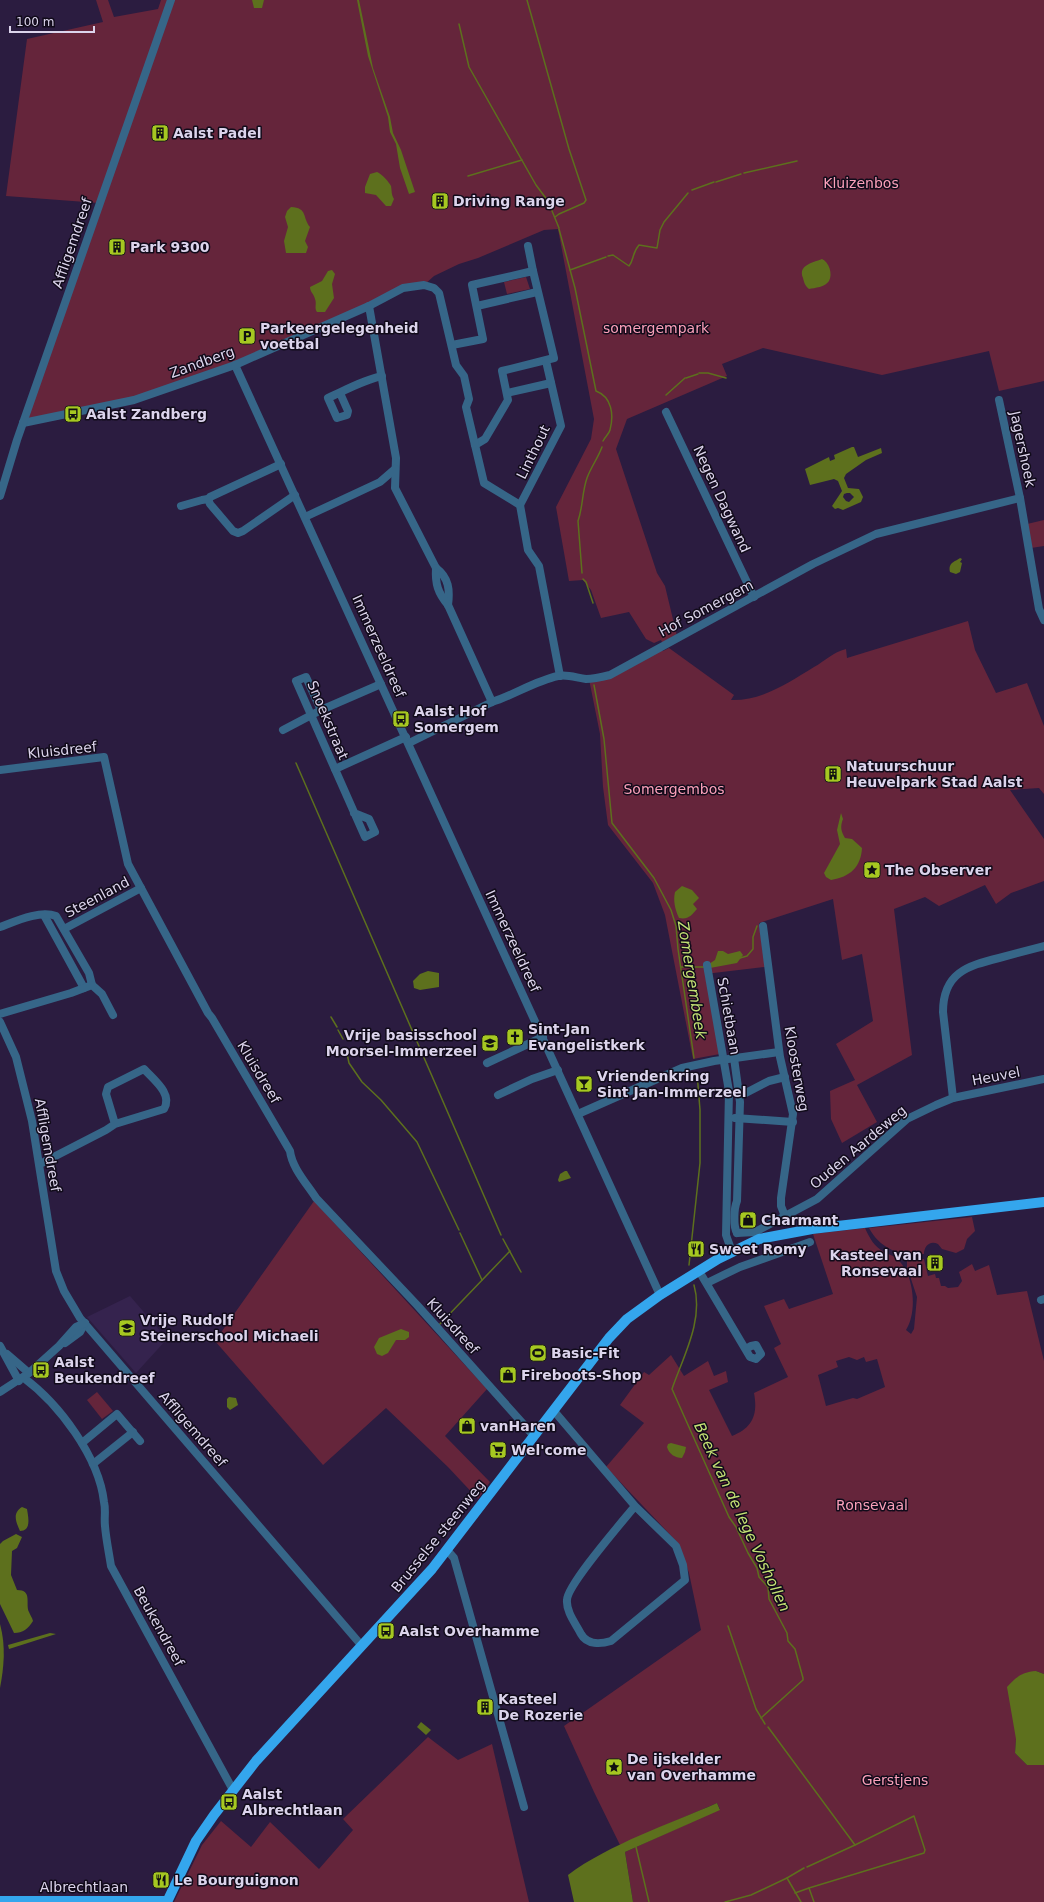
<svg xmlns="http://www.w3.org/2000/svg" width="1044" height="1902" font-family="'DejaVu Sans',sans-serif">
<rect width="100%" height="100%" fill="#2b1c40"/>
<!-- built -->
<path fill="#35234e" d="M 130,1296 L 167,1339 L 136,1373 L 87,1317 Z"/>
<!-- green -->
<g fill="#65253b" fill-rule="evenodd">
<path d="M 96,0 L 108,0 L 114,17 L 158,9 L 161,0 L 1044,0 L 1044,381 L 999,391 L 989,351 L 882,375 L 763,348 L 722,364 L 727,376 L 627,419 L 616,449 L 657,573 L 665,586 L 677,636 L 663,644 L 661,640 L 654,643 L 646,639 L 629,612 L 601,618 L 591,590 L 583,580 L 569,581 L 556,507 L 591,439 L 594,419 L 558,229 L 544,230 L 478,258 L 459,264 L 434,276 L 424,285 L 403,288 L 235,365 L 134,400 L 23,423 L 99,203 L 6,196 L 27,39 L 103,22 Z"/>
<path d="M 526,277 L 530,289 L 507,294 L 504,282 Z"/>
<path d="M 1044,520 L 1044,546 L 1031,548 L 1027,524 Z"/>
<path d="M 968,621 L 975,650 L 996,693 L 1027,683 L 1044,726 L 1044,794 L 1039,788 L 1010,790 L 1044,839 L 1044,881 L 1011,893 L 996,904 L 985,885 L 939,906 L 925,897 L 894,909 L 912,1055 L 857,1085 L 877,1122 L 842,1143 L 831,1119 L 830,1091 L 855,1080 L 836,1044 L 873,1021 L 862,954 L 842,960 L 833,899 L 759,923 L 765,967 L 705,974 L 720,1054 L 693,1059 L 665,915 L 653,883 L 608,825 L 603,787 L 600,734 L 589,679 L 607,675 L 659,648 L 663,651 L 669,648 L 734,695 L 731,700 C 762,701 788,683 814,667 C 825,661 833,652 846,649 L 847,658 Z"/>
<path d="M 314,1201 L 487,1389 L 445,1436 L 490,1482 L 478,1499 L 448,1467 L 386,1408 L 323,1465 L 215,1341 Z"/>
<path d="M 972,1217 L 975,1231 L 967,1239 L 964,1249 L 956,1253 L 942,1249 L 938,1244 C 930,1240 924,1246 924,1254 C 901,1256 881,1250 869,1228 Z"/>
<path d="M 865,1228 C 870,1239 874,1246 884,1252 C 888,1254 892,1255 896,1258 C 914,1272 918,1311 906,1330 L 911,1334 L 914,1329 L 917,1297 L 907,1267 L 907,1259 L 924,1259 L 928,1276 L 935,1274 L 936,1278 L 939,1278 L 941,1286 L 945,1286 L 948,1288 L 958,1287 L 962,1281 L 959,1272 L 972,1264 L 975,1271 L 989,1265 L 997,1295 L 1027,1291 L 1044,1361 L 1044,1674 L 1036,1671 L 1016,1739 L 1015,1753 L 1027,1765 L 1044,1765 L 1044,1902 L 633,1902 L 625,1852 L 720,1809 L 717,1803 L 620,1845 L 594,1792 L 564,1726 L 701,1630 L 689,1573 L 679,1544 L 606,1467 L 644,1423 L 620,1405 L 644,1372 L 649,1375 L 671,1355 L 684,1376 L 708,1361 L 714,1376 L 726,1371 L 728,1382 L 709,1390 L 732,1436 C 753,1428 758,1414 754,1393 L 788,1377 L 774,1348 L 781,1344 L 764,1306 L 784,1299 L 789,1309 L 833,1294 L 813,1234 ZM 849,1357 L 857,1360 L 864,1357 L 866,1362 L 877,1359 L 885,1387 L 857,1399 L 853,1398 L 826,1406 L 818,1375 L 838,1367 L 836,1361 Z"/>
<path d="M 97,1392 L 113,1411 L 102,1419 L 87,1400 Z"/>
<path d="M 428,1737 L 458,1760 L 492,1744 L 529,1902 L 174,1902 L 202,1845 L 221,1821 L 251,1847 L 270,1822 L 319,1869 L 353,1830 L 343,1819 Z"/>
</g>
<!-- water -->
<g fill="#5d701d" fill-rule="evenodd">
<path d="M 252,0 L 264,0 L 262,8 L 254,8 Z"/>
<path d="M 357,0 L 359,0 L 373,68 L 390,117 L 393,133 L 401,150 L 415,192 L 409,194 L 400,168 L 396,144 L 390,132 L 388,117 L 368,56 Z"/>
<path d="M 377,172 C 382,174 389,182 391,186 C 392,191 391,194 394,199 L 391,206 L 386,206 L 376,195 L 365,193 L 365,187 L 370,174 Z"/>
<path d="M 291,207 C 308,208 302,217 310,227 L 305,241 L 308,247 L 306,253 L 286,253 L 284,241 L 288,227 L 285,217 L 287,211 Z"/>
<path d="M 822,259 C 829,262 833,274 829,281 C 825,287 815,288 809,289 C 805,286 804,282 803,278 C 798,265 812,263 822,259 Z"/>
<path d="M 332,270 L 335,274 L 332,284 L 334,298 L 325,312 L 317,312 C 314,308 317,304 315,299 C 314,294 310,292 310,287 L 322,281 L 328,271 Z"/>
<path d="M 852,447 L 854,447 L 858,457 L 881,448 L 882,453 L 866,460 L 846,474 L 844,478 L 848,488 L 859,489 L 863,497 L 861,502 L 843,510 L 838,508 L 835,509 L 832,506 L 842,491 L 838,481 L 834,479 L 810,485 L 805,469 L 829,457 L 830,461 L 835,459 L 834,455 ZM 847,493 L 850,493 L 854,497 L 849,502 L 846,501 L 843,497 L 844,494 Z"/>
<path d="M 960,558 L 962,559 L 960,562 L 962,563 L 960,572 L 956,574 L 950,572 C 948,562 955,562 960,558 Z"/>
<path d="M 841,813 L 843,819 C 840,827 841,831 845,838 L 852,839 L 862,848 C 861,867 850,877 831,880 L 826,877 L 824,873 L 840,844 L 837,830 Z"/>
<path d="M 682,886 L 692,890 L 699,898 L 693,904 L 697,909 C 692,915 688,920 679,918 C 675,909 673,901 675,892 Z"/>
<path d="M 718,951 L 723,951 L 728,954 L 740,951 L 743,955 L 737,963 L 710,968 L 709,964 L 715,960 Z"/>
<path d="M 428,971 L 439,973 L 439,987 L 420,990 L 414,988 L 413,981 L 420,974 Z"/>
<path d="M 565,1171 L 567,1171 L 571,1178 L 559,1182 L 558,1180 L 560,1174 Z"/>
<path d="M 401,1329 L 409,1332 L 409,1337 L 405,1340 L 396,1340 L 388,1353 L 382,1356 L 377,1354 L 374,1347 L 379,1338 Z"/>
<path d="M 229,1397 L 236,1398 L 238,1405 L 230,1410 L 227,1407 L 227,1399 Z"/>
<path d="M 671,1443 L 686,1447 L 685,1452 L 682,1458 C 675,1458 669,1454 667,1447 L 668,1444 Z"/>
<path d="M 22,1507 L 27,1509 C 28,1516 32,1531 20,1531 C 16,1522 12,1513 22,1507 Z"/>
<path d="M 16,1534 L 22,1537 L 17,1548 L 12,1551 L 11,1575 L 17,1590 C 33,1590 25,1604 29,1612 C 30,1615 32,1617 33,1621 C 28,1629 23,1633 14,1633 L 0,1604 L 0,1544 L 3,1541 Z"/>
<path d="M 0,1624 C 6,1646 4,1667 0,1688 Z"/>
<path d="M 50,1633 L 56,1634 L 9,1649 L 8,1645 Z"/>
<path d="M 1036,1671 L 1044,1674 L 1044,1765 L 1027,1765 L 1015,1753 L 1016,1739 L 1007,1687 C 1016,1677 1022,1672 1036,1671 Z"/>
<path d="M 421,1722 L 431,1730 L 426,1735 L 417,1727 Z"/>
<path d="M 717,1803 L 720,1810 L 625,1852 L 633,1902 L 574,1902 L 568,1875 C 609,1844 670,1824 717,1803 Z"/>
</g>
<g fill="none" stroke-linecap="round" stroke-linejoin="round">
<!-- stream -->
<g stroke="#5d701d" stroke-width="1.5">
<path d="M 527,0 L 569,149 L 586,200 L 584,203 L 559,214 L 555,217"/>
<path d="M 459,24 L 469,67 L 536,185 L 548,201 L 559,228"/>
<path d="M 744,173 L 797,161"/>
<path d="M 468,176 L 522,160"/>
<path d="M 716,182 L 741,174"/>
<path d="M 692,190 L 714,182"/>
<path d="M 559,229 L 575,288 L 596,391 C 612,397 614,415 610,430 C 609,434 605,437 603,441"/>
<path d="M 608,256 L 613,255 L 629,266 C 634,260 632,253 639,245 L 657,248 L 660,230 L 664,222 L 688,193"/>
<path d="M 570,270 L 606,257"/>
<path d="M 699,373 L 708,373 L 726,378"/>
<path d="M 686,378 L 698,374"/>
<path d="M 666,395 L 685,378"/>
<path d="M 582,573 L 578,521 C 583,507 582,492 587,478 C 591,467 598,458 602,447"/>
<path d="M 583,579 L 586,582 L 593,603"/>
<path d="M 594,685 L 604,739 L 612,823 L 654,878 L 671,910 L 676,926 L 678,949 L 694,1058"/>
<path d="M 296,763 L 501,1235"/>
<path d="M 740,958 L 747,956 L 753,949 L 753,937 L 757,926"/>
<path d="M 681,967 L 704,967"/>
<path d="M 331,1017 L 337,1027"/>
<path d="M 338,1030 L 343,1039"/>
<path d="M 346,1049 L 349,1063 L 362,1082 L 381,1100 L 417,1142 L 459,1230"/>
<path d="M 460,1233 L 482,1280"/>
<path d="M 503,1239 L 521,1272"/>
<path d="M 689,1265 L 700,1163 L 700,1110 L 697,1073"/>
<path d="M 694,1285 C 704,1320 683,1357 672,1389 L 729,1517 L 736,1527 L 748,1553 L 757,1568 L 759,1577 L 768,1587 L 769,1599 L 787,1633 L 788,1641 L 795,1649 L 803,1678 L 803,1680 L 761,1718"/>
<path d="M 439,1325 L 510,1251"/>
<path d="M 728,1626 L 756,1709 L 765,1724"/>
<path d="M 768,1727 L 855,1845 L 807,1867"/>
<path d="M 636,1847 L 649,1902"/>
<path d="M 809,1888 L 924,1853 L 925,1850 L 914,1816 L 855,1845"/>
<path d="M 795,1893 L 809,1888 L 814,1902"/>
<path d="M 725,1902 L 751,1895 L 787,1878"/>
<path d="M 801,1902 L 787,1878 L 804,1868"/>
</g>
<!-- minor -->
<g stroke="#366688" stroke-width="8">
<path d="M 528,246 L 533,271"/>
<path d="M 369,306 L 396,458 L 395,488 L 436,568 C 449,578 450,590 448,605"/>
<path d="M 477,306 L 537,292"/>
<path d="M 452,345 L 483,339 L 472,285 L 533,271 L 554,358 L 502,371 L 508,400 L 485,439 L 475,445"/>
<path d="M 235,365 L 660,1295"/>
<path d="M 340,393 L 348,411 L 347,415 L 337,418 L 328,398 C 346,390 363,380 382,376"/>
<path d="M 507,393 L 551,383"/>
<path d="M 999,400 L 1020,498 L 1039,609 L 1044,620"/>
<path d="M 666,412 L 754,597"/>
<path d="M 23,423 L 134,400 L 235,365 L 369,306 L 403,288 L 424,285 L 434,288 L 439,293 L 456,365 L 464,376 L 469,399 L 466,407 L 484,483 L 520,505 L 528,550 L 539,566 L 560,676"/>
<path d="M 281,464 L 210,497 L 208,499 L 210,504 L 233,531 L 238,533 L 243,531 L 295,495"/>
<path d="M 0,496 L 17,440 L 171,0"/>
<path d="M 520,505 L 561,426 L 546,361"/>
<path d="M 181,506 L 202,500 L 208,499"/>
<path d="M 305,517 L 380,482 L 395,469"/>
<path d="M 436,568 C 435,584 438,593 448,605 L 492,702"/>
<path d="M 321,710 L 306,677 L 296,681 L 365,837 L 375,832 L 369,819 L 354,813"/>
<path d="M 283,730 L 321,710 L 381,684"/>
<path d="M 409,743 L 492,702 C 514,695 535,681 558,676 C 567,674 577,678 586,679 C 594,679 602,677 610,675 L 813,564 L 876,534 L 1020,498"/>
<path d="M 335,769 L 406,737"/>
<path d="M 0,770 L 104,757 L 128,864 L 208,1013 L 212,1018 L 290,1151 C 292,1168 307,1184 316,1198 L 417,1305 L 534,1436"/>
<path d="M 44,915 L 84,988"/>
<path d="M 763,926 L 780,1057 L 793,1114 L 781,1198 L 781,1206 L 785,1216"/>
<path d="M 0,927 C 16,921 40,910 56,916 L 89,973 L 92,985"/>
<path d="M 64,929 L 141,888"/>
<path d="M 707,965 L 729,1091 L 726,1235 L 732,1252"/>
<path d="M 0,1014 L 71,993 L 92,985 L 102,994 L 113,1015"/>
<path d="M 0,1022 L 16,1057 L 32,1121 L 56,1271 L 64,1291 L 80,1318 L 362,1646"/>
<path d="M 734,1058 L 740,1102 L 737,1201 C 734,1208 733,1226 737,1233"/>
<path d="M 487,1063 L 543,1037"/>
<path d="M 498,1095 L 532,1079 L 558,1070"/>
<path d="M 740,1096 L 769,1081 L 785,1077"/>
<path d="M 953,1098 L 943,1012 C 943,973 967,966 999,958 C 1014,954 1029,950 1044,946"/>
<path d="M 578,1114 L 682,1068 L 714,1061 L 779,1052"/>
<path d="M 735,1118 L 793,1122"/>
<path d="M 40,1164 L 106,1130 L 115,1124 L 164,1109 C 173,1094 154,1080 144,1069 L 108,1087 L 106,1094 L 115,1124"/>
<path d="M 737,1233 L 755,1232 L 817,1199 L 907,1119 L 936,1105 L 953,1098 L 1044,1079"/>
<path d="M 699,1271 L 750,1357 L 756,1359 L 761,1354 L 756,1345 L 751,1346 L 746,1349"/>
<path d="M 707,1283 L 740,1267 L 810,1242"/>
<path d="M 1041,1300 L 1044,1299"/>
<path d="M 65,1343 L 80,1332 L 85,1323"/>
<path d="M 0,1346 L 19,1381"/>
<path d="M 7,1354 L 29,1373"/>
<path d="M 24,1378 C 59,1404 99,1457 104,1502 C 106,1510 104,1518 105,1526 C 106,1539 109,1553 111,1566 L 233,1790"/>
<path d="M 0,1392 L 29,1373 L 59,1346 L 76,1327 L 85,1323"/>
<path d="M 554,1411 L 635,1506 L 676,1546 L 683,1565 L 685,1580 L 611,1641 C 601,1644 587,1645 581,1634 C 576,1624 566,1612 567,1600 C 567,1585 623,1521 635,1506"/>
<path d="M 82,1443 L 117,1414 L 140,1441"/>
<path d="M 93,1464 L 133,1432"/>
<path d="M 447,1550 L 454,1558 L 524,1807"/>
</g>
<!-- major -->
<g stroke="#34a6ed" stroke-width="10">
<path d="M 0,1901 L 167,1901"/>
<path d="M 167,1902 L 196,1841 L 214,1815 L 256,1761 L 432,1569 L 609,1338 L 627,1319 L 660,1295 L 718,1259 L 759,1239 L 812,1229 L 1044,1202"/>
</g>
</g>
<!-- icons -->
<defs>
<symbol id="building-square" viewBox="-11 -11 22 22"><rect x="-9" y="-9" width="18" height="18" rx="4" fill="#a6c821" stroke="#110b1a"/><path d="M-4-6H4V6H1V3H-1V6H-4ZM-2.5-4.3h1.7v1.8h-1.7ZM.8-4.3h1.7v1.8H.8ZM-2.5-1h1.7V.8h-1.7ZM.8-1h1.7V.8H.8Z" fill="#111"/></symbol>
<symbol id="parking-square" viewBox="-11 -11 22 22"><rect x="-9" y="-9" width="18" height="18" rx="4" fill="#a6c821" stroke="#110b1a"/><path d="M-3.5-5.5H1a3.5 3.5 0 0 1 0 7H-1V5.5H-3.5ZM-1-3.4V-.6H.8a1.4 1.4 0 0 0 0-2.8Z" fill="#111"/></symbol>
<symbol id="bus-square" viewBox="-11 -11 22 22"><rect x="-9" y="-9" width="18" height="18" rx="4" fill="#a6c821" stroke="#110b1a"/><path d="M-5-6H5V4H4V6H2V4H-2V6H-4V4H-5ZM-3.5-4V0h7V-4ZM-3.5 1.2v1.5H-2V1.2ZM2 1.2v1.5H3.5V1.2Z" fill="#111"/></symbol>
<symbol id="sight-square" viewBox="-11 -11 22 22"><rect x="-9" y="-9" width="18" height="18" rx="4" fill="#a6c821" stroke="#110b1a"/><path d="M0-6L1.8-2.2L6-1.7L2.9 1.2L3.7 5.4L0 3.3L-3.7 5.4L-2.9 1.2L-6-1.7L-1.8-2.2Z" fill="#111"/></symbol>
<symbol id="church-square" viewBox="-11 -11 22 22"><rect x="-9" y="-9" width="18" height="18" rx="4" fill="#a6c821" stroke="#110b1a"/><path d="M-1.2-6h2.4v3.5h3.3v2.4h-3.3V6h-2.4V-.1h-3.3v-2.4h3.3Z" fill="#111"/></symbol>
<symbol id="school-square" viewBox="-11 -11 22 22"><rect x="-9" y="-9" width="18" height="18" rx="4" fill="#a6c821" stroke="#110b1a"/><path d="M0-5L7-2L0 1L-7-2ZM-4 1L0 2.5L4 1V4Q0 6-4 4Z" fill="#111"/></symbol>
<symbol id="bar-square" viewBox="-11 -11 22 22"><rect x="-9" y="-9" width="18" height="18" rx="4" fill="#a6c821" stroke="#110b1a"/><path d="M-6-5H6L.8 .8V4.5H3.5V6h-7V4.5H-.8V.8Z" fill="#111"/></symbol>
<symbol id="shop-square" viewBox="-11 -11 22 22"><rect x="-9" y="-9" width="18" height="18" rx="4" fill="#a6c821" stroke="#110b1a"/><path d="M-5-2.5h2.3a2.7 3.5 0 0 1 5.4 0H5L5.5 6h-11ZM-1.5-2.5h3a1.5 2.3 0 0 0-3 0Z" fill="#111"/></symbol>
<symbol id="restaurant-square" viewBox="-11 -11 22 22"><rect x="-9" y="-9" width="18" height="18" rx="4" fill="#a6c821" stroke="#110b1a"/><path d="M-5-6h1v4h1v-4h1v4h1v-4h1v5L-1.5 .5V6h-2V.5L-5-1ZM5-6V6H3V1.5H1.5Q1.5-4 5-6Z" fill="#111"/></symbol>
<symbol id="stadium-square" viewBox="-11 -11 22 22"><rect x="-9" y="-9" width="18" height="18" rx="4" fill="#a6c821" stroke="#110b1a"/><path d="M0-5a6.5 5 0 1 0 0 10a6.5 5 0 1 0 0-10ZM-3.5-1.8h7v3.6h-7Z" fill="#111"/></symbol>
<symbol id="supermarket-square" viewBox="-11 -11 22 22"><rect x="-9" y="-9" width="18" height="18" rx="4" fill="#a6c821" stroke="#110b1a"/><path d="M-6-5.5h2.5l.6 2H6L4.5 2H-2.5L-4.4-4H-6ZM-1.5 3.2a1.3 1.3 0 1 0 .1 0ZM3 3.2a1.3 1.3 0 1 0 .1 0Z" fill="#111"/></symbol>
</defs>
<g fill-rule="evenodd">
<use href="#building-square" x="150" y="123" width="20" height="20"/>
<use href="#building-square" x="430" y="191" width="20" height="20"/>
<use href="#building-square" x="107" y="237" width="20" height="20"/>
<use href="#parking-square" x="237" y="326" width="20" height="20"/>
<use href="#bus-square" x="63" y="404" width="20" height="20"/>
<use href="#bus-square" x="391" y="709" width="20" height="20"/>
<use href="#building-square" x="823" y="764" width="20" height="20"/>
<use href="#sight-square" x="862" y="860" width="20" height="20"/>
<use href="#church-square" x="505" y="1027" width="20" height="20"/>
<use href="#school-square" x="480" y="1033" width="20" height="20"/>
<use href="#bar-square" x="574" y="1074" width="20" height="20"/>
<use href="#shop-square" x="738" y="1210" width="20" height="20"/>
<use href="#restaurant-square" x="686" y="1239" width="20" height="20"/>
<use href="#building-square" x="925" y="1253" width="20" height="20"/>
<use href="#school-square" x="117" y="1318" width="20" height="20"/>
<use href="#stadium-square" x="528" y="1343" width="20" height="20"/>
<use href="#bus-square" x="31" y="1360" width="20" height="20"/>
<use href="#shop-square" x="498" y="1365" width="20" height="20"/>
<use href="#shop-square" x="457" y="1416" width="20" height="20"/>
<use href="#supermarket-square" x="488" y="1440" width="20" height="20"/>
<use href="#bus-square" x="376" y="1621" width="20" height="20"/>
<use href="#building-square" x="475" y="1697" width="20" height="20"/>
<use href="#sight-square" x="604" y="1757" width="20" height="20"/>
<use href="#bus-square" x="219" y="1792" width="20" height="20"/>
<use href="#restaurant-square" x="151" y="1870" width="20" height="20"/>
</g>
<g text-anchor="middle" dominant-baseline="central" stroke-width="3" stroke-linejoin="round" paint-order="stroke">
<!-- poi labels -->
<g font-size="14" font-weight="bold" fill="#dcd4ec" stroke="#110b1a" text-anchor="start">
<text x="173" y="133">Aalst Padel</text>
<text x="453" y="201">Driving Range</text>
<text x="130" y="247">Park 9300</text>
<text x="260" y="328">Parkeergelegenheid<tspan x="260" dy="16">voetbal</tspan></text>
<text x="86" y="414">Aalst Zandberg</text>
<text x="414" y="711">Aalst Hof<tspan x="414" dy="16">Somergem</tspan></text>
<text x="846" y="766">Natuurschuur<tspan x="846" dy="16">Heuvelpark Stad Aalst</tspan></text>
<text x="885" y="870">The Observer</text>
<text x="528" y="1029">Sint-Jan<tspan x="528" dy="16">Evangelistkerk</tspan></text>
<text x="477" y="1035" text-anchor="end">Vrije basisschool<tspan x="477" dy="16">Moorsel-Immerzeel</tspan></text>
<text x="597" y="1076">Vriendenkring<tspan x="597" dy="16">Sint Jan-Immerzeel</tspan></text>
<text x="761" y="1220">Charmant</text>
<text x="709" y="1249">Sweet Romy</text>
<text x="922" y="1255" text-anchor="end">Kasteel van<tspan x="922" dy="16">Ronsevaal</tspan></text>
<text x="140" y="1320">Vrije Rudolf<tspan x="140" dy="16">Steinerschool Michaeli</tspan></text>
<text x="551" y="1353">Basic-Fit</text>
<text x="54" y="1362">Aalst<tspan x="54" dy="16">Beukendreef</tspan></text>
<text x="521" y="1375">Fireboots-Shop</text>
<text x="480" y="1426">vanHaren</text>
<text x="511" y="1450">Wel'come</text>
<text x="399" y="1631">Aalst Overhamme</text>
<text x="498" y="1699">Kasteel<tspan x="498" dy="16">De Rozerie</tspan></text>
<text x="627" y="1759">De ijskelder<tspan x="627" dy="16">van Overhamme</tspan></text>
<text x="242" y="1794">Aalst<tspan x="242" dy="16">Albrechtlaan</tspan></text>
<text x="174" y="1880">Le Bourguignon</text>
</g>
<!-- park labels -->
<g font-size="14" fill="#fba0ba" stroke="#110b1a">
<text x="861" y="183">Kluizenbos</text>
<text x="656" y="328">somergempark</text>
<text x="674" y="789">Somergembos</text>
<text x="872" y="1505">Ronsevaal</text>
<text x="895" y="1780">Gerstjens</text>
</g>
<!-- street labels -->
<g font-size="14" fill="#dcd4ec" stroke="#110b1a">
<text transform="translate(72 243) rotate(-71)">Affligemdreef</text>
<text transform="translate(202 362) rotate(-20)">Zandberg</text>
<text transform="translate(1023 449) rotate(78)">Jagershoek</text>
<text transform="translate(533 452) rotate(-64)">Linthout</text>
<text transform="translate(722 499) rotate(65)">Negen Dagwand</text>
<text transform="translate(706 608) rotate(-28)">Hof Somergem</text>
<text transform="translate(379 646) rotate(66)">Immerzeeldreef</text>
<text transform="translate(328 720) rotate(67)">Snoekstraat</text>
<text transform="translate(62 750) rotate(-6)">Kluisdreef</text>
<text transform="translate(97 897) rotate(-28)">Steenland</text>
<text transform="translate(513 941) rotate(65)">Immerzeeldreef</text>
<text transform="translate(729 1016) rotate(80)">Schietbaan</text>
<text transform="translate(797 1069) rotate(80)">Kloosterweg</text>
<text transform="translate(259 1072) rotate(59)">Kluisdreef</text>
<text transform="translate(996 1076) rotate(-11)">Heuvel</text>
<text transform="translate(48 1145) rotate(80)">Affligemdreef</text>
<text transform="translate(858 1147) rotate(-40)">Ouden Aardeweg</text>
<text transform="translate(453 1326) rotate(48)">Kluisdreef</text>
<text transform="translate(193 1429) rotate(49)">Affligemdreef</text>
<text transform="translate(438 1536) rotate(-51)">Brusselse steenweg</text>
<text transform="translate(159 1626) rotate(61)">Beukendreef</text>
<text x="84" y="1887">Albrechtlaan</text>
</g>
<!-- water labels -->
<g font-size="15" font-style="italic" fill="#c4e174" stroke="#110b1a">
<text transform="translate(692 980) rotate(81)">Zomergembeek</text>
<text transform="translate(742 1517) rotate(65)">Beek van de lege Voshollen</text>
</g>
</g>
<!-- scale -->
<path d="M10 26v6h84v-6" fill="none" stroke="#dcd4ec" stroke-width="2"/>
<text x="16" y="26" font-size="12" fill="#dcd4ec" stroke="#110b1a" stroke-width="3" paint-order="stroke">100 m</text>
</svg>
